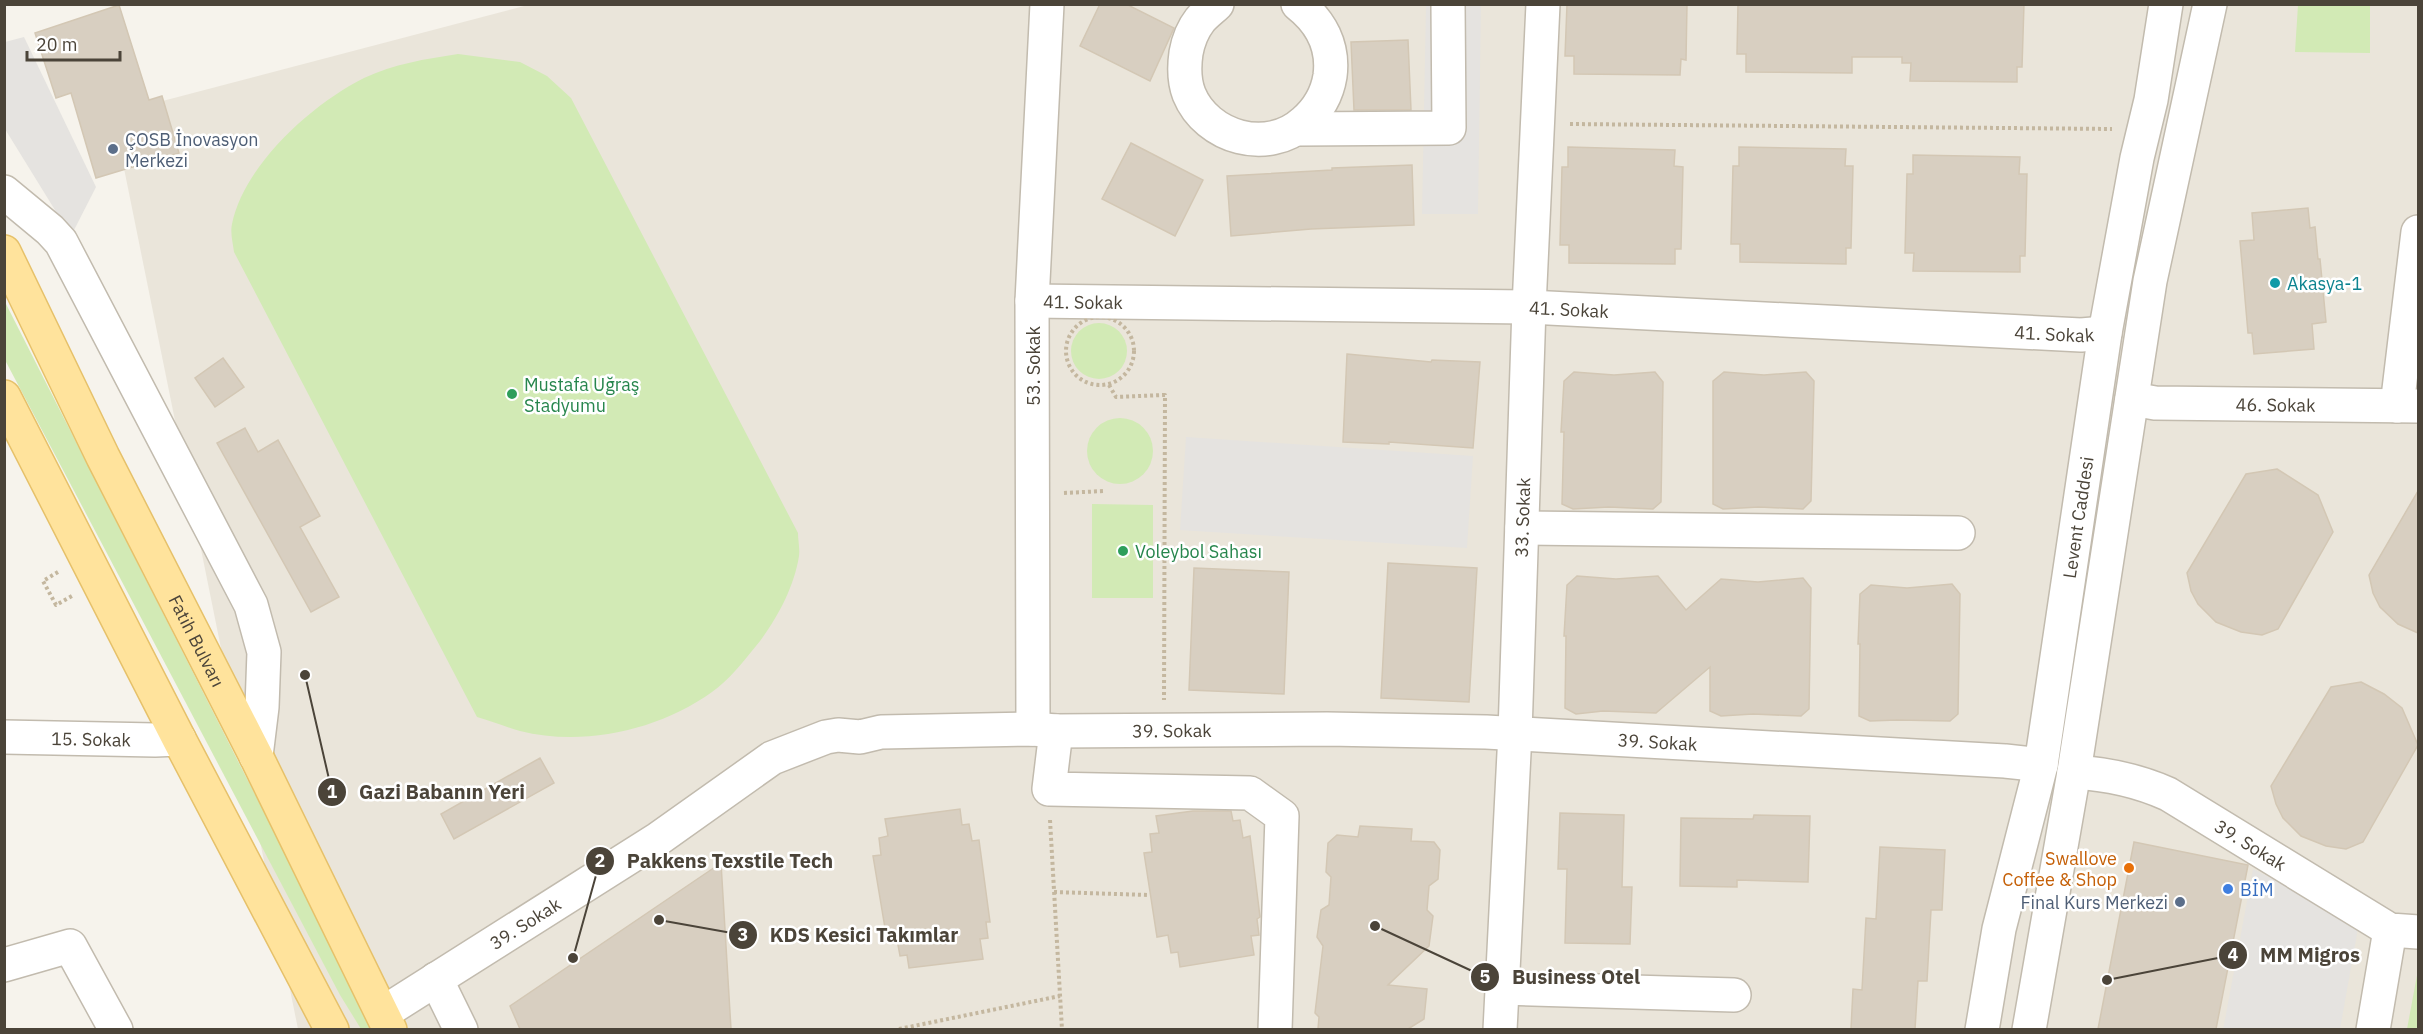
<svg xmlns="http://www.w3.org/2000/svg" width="2423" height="1034" font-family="'IBM Plex Sans',sans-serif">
<rect width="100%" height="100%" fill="#f6f3ec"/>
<!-- residential -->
<path fill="#eae5da" d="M 528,5 L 2418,5 L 2418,1029 L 298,1029 L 113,114 Z"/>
<!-- green -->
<g fill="#d2eab5">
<path d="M 2298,5 L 2370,5 L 2370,53 L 2295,52 Z"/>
<path d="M 458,54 L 520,62 L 547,76 L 571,98 L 798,533 C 798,540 800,549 799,556 C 794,588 776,621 756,646 C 743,662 729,680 712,692 C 659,730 584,747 520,731 C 506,727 491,721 477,717 L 234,252 C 233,243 230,233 232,224 C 244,165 312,104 364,78 C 394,64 425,59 458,54 Z"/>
<path d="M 4,300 L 374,1029 L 361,1029 L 340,995 L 5,360 Z"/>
<circle cx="1099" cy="351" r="28"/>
<circle cx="1120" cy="451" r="33"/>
<path d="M 1092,504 L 1153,505 L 1153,598 L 1092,598 Z"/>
<path d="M 2418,970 L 2418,1029 L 2407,1029 Z"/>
</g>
<!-- parking -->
<g fill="#e5e3e0">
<path d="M 1426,5 L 1481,5 L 1478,214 L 1422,214 Z"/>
<path d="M 24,37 L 96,187 L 71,236 L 5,129 L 5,42 Z"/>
<path d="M 1186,437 L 1473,456 L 1467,548 L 1180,530 Z"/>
<path d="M 2253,869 L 2359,923 L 2340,1029 L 2223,1030 Z"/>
</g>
<!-- building -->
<g fill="#d8cfc1" stroke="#d3c7b4" stroke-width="1.5">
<path d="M 1100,4 L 1126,4 L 1174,28 L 1150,81 L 1080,46 Z"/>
<path d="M 1567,4 L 1687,4 L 1686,60 L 1681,59 L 1680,75 L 1574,74 L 1574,56 L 1565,56 Z"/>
<path d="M 1738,4 L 2024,4 L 2022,67 L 2017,67 L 2017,82 L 1910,81 L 1911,63 L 1902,63 L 1902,57 L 1852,57 L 1852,73 L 1746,72 L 1746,54 L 1737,54 Z"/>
<path d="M 119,5 L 149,100 L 162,96 L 179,153 L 96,178 L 71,93 L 56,98 L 35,33 Z"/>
<path d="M 1408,40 L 1411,110 L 1354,110 L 1351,42 Z"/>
<path d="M 1131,143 L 1203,180 L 1175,236 L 1102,199 Z"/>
<path d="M 1568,147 L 1675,150 L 1674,166 L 1683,167 L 1681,249 L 1675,249 L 1675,264 L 1569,263 L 1569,245 L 1560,245 L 1562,167 L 1568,167 Z"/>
<path d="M 1739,147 L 1846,149 L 1845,166 L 1853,166 L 1851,248 L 1846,248 L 1846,264 L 1740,262 L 1740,244 L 1731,244 L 1733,166 L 1739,166 Z"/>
<path d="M 1913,155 L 2020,157 L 2019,174 L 2027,174 L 2025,256 L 2020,256 L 2020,272 L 1913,271 L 1914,253 L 1905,253 L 1907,174 L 1913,174 Z"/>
<path d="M 1412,165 L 1414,225 L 1311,229 L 1231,236 L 1227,176 L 1332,170 L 1332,168 Z"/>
<path d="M 2308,208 L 2310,228 L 2315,227 L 2318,259 L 2320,259 L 2326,322 L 2312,324 L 2314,349 L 2254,354 L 2252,333 L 2248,333 L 2240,241 L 2254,240 L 2252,213 Z"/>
<path d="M 1347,354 L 1431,362 L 1432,360 L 1480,362 L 1473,448 L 1389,442 L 1389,444 L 1343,442 Z"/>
<path d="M 223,358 L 244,387 L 215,407 L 195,378 Z"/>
<path d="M 1574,372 L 1614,375 L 1655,372 L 1663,382 L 1661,502 L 1653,509 L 1609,507 L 1573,509 L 1562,504 L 1564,432 L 1561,432 L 1564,381 Z"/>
<path d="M 1724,372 L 1764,375 L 1806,372 L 1814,381 L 1811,501 L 1803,509 L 1759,507 L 1723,509 L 1713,504 L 1713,381 Z"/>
<path d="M 245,428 L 258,452 L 278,440 L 320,516 L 300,527 L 339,597 L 311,612 L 217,443 Z"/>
<path d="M 2277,469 L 2318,495 L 2333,532 L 2278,629 L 2262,635 L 2241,632 L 2216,622 L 2198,604 L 2191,591 L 2187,573 L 2246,474 Z"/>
<path d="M 2418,491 L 2418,633 L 2398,624 L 2380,607 L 2373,593 L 2369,575 Z"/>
<path d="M 1388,563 L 1477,568 L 1469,702 L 1381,698 Z"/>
<path d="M 1194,568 L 1289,572 L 1284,694 L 1189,690 Z"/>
<path d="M 1577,576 L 1616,579 L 1658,576 L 1686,610 L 1721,579 L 1758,582 L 1803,578 L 1811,588 L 1809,709 L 1801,716 L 1753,714 L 1721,716 L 1710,711 L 1710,667 L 1656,713 L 1603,711 L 1576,714 L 1565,708 L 1566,636 L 1564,636 L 1567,585 Z"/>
<path d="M 1952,584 L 1960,594 L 1958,714 L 1950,721 L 1897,720 L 1870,721 L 1859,716 L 1860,644 L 1858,644 L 1860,594 L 1871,585 L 1907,588 Z"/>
<path d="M 2361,682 L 2384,694 L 2402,708 L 2418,745 L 2363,842 L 2346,849 L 2326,846 L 2301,836 L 2283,818 L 2276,804 L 2271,786 L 2331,687 Z"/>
<path d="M 540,758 L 554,783 L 454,839 L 441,814 Z"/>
<path d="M 960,809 L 962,825 L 969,824 L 972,841 L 979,840 L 990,922 L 986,922 L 988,938 L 980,939 L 983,959 L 909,968 L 907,955 L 900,956 L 897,939 L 887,940 L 873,856 L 881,855 L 879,838 L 888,836 L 885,819 Z"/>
<path d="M 1193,811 L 1231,811 L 1233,821 L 1240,820 L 1243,838 L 1250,836 L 1260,917 L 1257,919 L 1259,935 L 1251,936 L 1254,955 L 1180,967 L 1178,952 L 1171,953 L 1168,935 L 1157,937 L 1144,853 L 1152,852 L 1150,834 L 1159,833 L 1156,816 Z"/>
<path d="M 1560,813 L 1624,815 L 1622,887 L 1632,887 L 1630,944 L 1565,943 L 1567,869 L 1558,869 Z"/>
<path d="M 1754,815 L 1810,816 L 1808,882 L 1737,880 L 1737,887 L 1680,886 L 1681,818 L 1753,819 Z"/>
<path d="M 1360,826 L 1412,829 L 1411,841 L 1434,842 L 1440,850 L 1438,879 L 1429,886 L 1427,910 L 1433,916 L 1429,946 L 1388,985 L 1427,989 L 1424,1019 L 1408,1029 L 1318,1029 L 1319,1017 L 1315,1013 L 1323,946 L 1317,937 L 1321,910 L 1329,905 L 1331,877 L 1326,872 L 1328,843 L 1337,835 L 1358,837 Z"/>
<path d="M 2134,842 L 2248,865 L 2216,1029 L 2098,1029 Z"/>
<path d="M 1880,847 L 1945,850 L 1942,910 L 1931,910 L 1927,981 L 1918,981 L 1915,1029 L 1851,1029 L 1853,989 L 1862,990 L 1866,918 L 1876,919 Z"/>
<path d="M 721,863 L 731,1029 L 520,1029 L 510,1006 Z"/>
</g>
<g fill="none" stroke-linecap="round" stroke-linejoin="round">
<defs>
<g id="minor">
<path d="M 1217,4 C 1212,9 1205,14 1200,20 C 1193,29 1188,42 1186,53 C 1184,67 1184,81 1189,94 C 1207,138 1268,155 1304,122 C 1319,109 1327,95 1330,76 C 1334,46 1321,22 1298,4"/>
<path d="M 1297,129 L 1449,128 L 1448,4"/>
<path d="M 4,192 L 50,230 L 61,242 L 251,605 L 264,652 L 262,707 L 256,756"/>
<path id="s1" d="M 1032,301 L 1529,307 L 2081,335 L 2105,333"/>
<path id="s2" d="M 2132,399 L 2155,403 L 2418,406"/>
<path d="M 2397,406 L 2418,232"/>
<path d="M 1522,528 L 1958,533"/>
<path d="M 1033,729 L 1032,301 L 1047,4"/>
<path d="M 1056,731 L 1049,789 L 1250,793 L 1282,816 L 1275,1030"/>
<path id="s3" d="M 4,737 L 155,740 L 179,739"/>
<path id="s4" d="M 2074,772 C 2107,774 2137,780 2168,794 L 2390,930 L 2418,932"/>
<path d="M 4,965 L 70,946 L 116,1030"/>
<path d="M 436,979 L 461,1030"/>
<path d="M 1503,988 L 1734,995"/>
<path id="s5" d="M 383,1013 L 658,839 L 772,758 L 826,737 L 838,735 L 860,737 L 881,732 L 1033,729 L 1056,731 L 1327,729 L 1486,732 L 2005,761 L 2041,765"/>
<path id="s6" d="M 1500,1030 L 1515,733 L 1529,307 L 1543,4"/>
<path id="s7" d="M 1982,1030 L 1999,929 L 2041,765 L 2105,333 L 2137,158 L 2151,100 L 2166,4"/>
<path d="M 2029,1030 L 2074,772 L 2150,281 L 2210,4"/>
<path d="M 2373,1030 L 2390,930"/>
</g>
<g id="major">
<path id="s8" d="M 4,252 L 103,457 L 256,756 L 390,1030"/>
<path d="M 4,397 L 179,739 L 332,1030"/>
</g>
</defs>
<!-- minor casing -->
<use href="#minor" stroke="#c2bbae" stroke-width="36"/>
<!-- major casing -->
<use href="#major" stroke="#e6c16a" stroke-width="36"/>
<!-- path -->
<g stroke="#c4b79f" stroke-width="4" stroke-dasharray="3 3" stroke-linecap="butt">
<path d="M 1570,124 L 2112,129"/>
<circle cx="1100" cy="351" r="34"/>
<path d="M 1109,385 L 1116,397 L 1165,395 L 1164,700"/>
<path d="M 1064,493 L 1104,491"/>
<path d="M 58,572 L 43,581 L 56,605 L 72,596"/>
<path d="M 1050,820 L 1062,1030"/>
<path d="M 1054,892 L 1148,895"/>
<path d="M 899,1029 L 1060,996"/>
</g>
<!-- minor -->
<use href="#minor" stroke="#fff" stroke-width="33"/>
<!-- major -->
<use href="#major" stroke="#ffe39c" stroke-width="33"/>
</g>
<!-- markers -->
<g fill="#5c6f8a" stroke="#fff" stroke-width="2">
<circle cx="113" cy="149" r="6"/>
<circle cx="2180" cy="902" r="6"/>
</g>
<circle fill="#0f9aa8" stroke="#fff" stroke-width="2" cx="2275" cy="283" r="6"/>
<g fill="#2e9e5b" stroke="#fff" stroke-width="2">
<circle cx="512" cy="394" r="6"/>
<circle cx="1123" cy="551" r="6"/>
</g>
<circle fill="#e8710a" stroke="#fff" stroke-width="2" cx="2129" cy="868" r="6"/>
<circle fill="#3f7fe0" stroke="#fff" stroke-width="2" cx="2228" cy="889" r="6"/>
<g text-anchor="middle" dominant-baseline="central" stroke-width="5" stroke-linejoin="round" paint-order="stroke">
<!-- service labels -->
<g font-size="18" fill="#4e5e75" stroke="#fff" text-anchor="start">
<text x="125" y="139">ÇOSB İnovasyon<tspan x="125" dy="21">Merkezi</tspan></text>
<text x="2168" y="902" text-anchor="end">Final Kurs Merkezi</text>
</g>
<!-- culture labels -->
<g font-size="18" fill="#0d838f" stroke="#fff" text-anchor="start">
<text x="2287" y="283">Akasya-1</text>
</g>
<!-- street labels -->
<g font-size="18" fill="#4b4439" stroke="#fff">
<text stroke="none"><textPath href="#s1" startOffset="51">41. Sokak</textPath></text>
<text stroke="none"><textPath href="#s1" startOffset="537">41. Sokak</textPath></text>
<text stroke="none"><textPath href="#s1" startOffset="1023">41. Sokak</textPath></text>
<text transform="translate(1033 366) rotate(-90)">53. Sokak</text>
<text stroke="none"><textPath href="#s2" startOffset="144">46. Sokak</textPath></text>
<text stroke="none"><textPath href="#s6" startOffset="513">33. Sokak</textPath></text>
<text stroke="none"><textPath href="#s7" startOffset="522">Levent Caddesi</textPath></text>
<text stroke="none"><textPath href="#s8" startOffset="434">Fatih Bulvarı</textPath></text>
<text stroke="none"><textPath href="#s5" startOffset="870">39. Sokak</textPath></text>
<text stroke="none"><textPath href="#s3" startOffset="87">15. Sokak</textPath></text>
<text stroke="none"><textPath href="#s5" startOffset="1356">39. Sokak</textPath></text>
<text stroke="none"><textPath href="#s4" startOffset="194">39. Sokak</textPath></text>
<text stroke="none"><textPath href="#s5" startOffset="168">39. Sokak</textPath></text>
</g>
<!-- leisure labels -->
<g font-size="18" fill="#27864d" stroke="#fff" text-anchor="start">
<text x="524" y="384">Mustafa Uğraş<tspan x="524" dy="21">Stadyumu</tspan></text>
<text x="1135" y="551">Voleybol Sahası</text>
</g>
<!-- food labels -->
<g font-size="18" fill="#c56008" stroke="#fff" text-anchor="end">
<text x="2117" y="858">Swallove<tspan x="2117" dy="21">Coffee &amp; Shop</tspan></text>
</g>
<!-- shop labels -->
<g font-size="18" fill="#366cbe" stroke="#fff" text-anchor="start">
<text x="2240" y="889">BİM</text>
</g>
</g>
<!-- callouts -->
<path fill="none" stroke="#4b4439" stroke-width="2" d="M305 675L332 792M573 958L600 861M659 920L743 935M2107 980L2233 955M1375 926L1485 977"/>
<g fill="#4b4439" stroke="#fff" stroke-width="2">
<circle cx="305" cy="675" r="6"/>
<circle cx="573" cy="958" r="6"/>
<circle cx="659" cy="920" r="6"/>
<circle cx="2107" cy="980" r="6"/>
<circle cx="1375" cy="926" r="6"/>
<circle cx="332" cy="792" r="15"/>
<circle cx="600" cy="861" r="15"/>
<circle cx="743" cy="935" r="15"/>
<circle cx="2233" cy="955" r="15"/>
<circle cx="1485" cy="977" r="15"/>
</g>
<g font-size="18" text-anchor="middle" font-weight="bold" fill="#fff">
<text x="332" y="798">1</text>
<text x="600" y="867">2</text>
<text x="743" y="941">3</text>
<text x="2233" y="961">4</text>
<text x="1485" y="983">5</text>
</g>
<g font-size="20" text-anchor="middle" font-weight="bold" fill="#4b4439" stroke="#fff" stroke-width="5" stroke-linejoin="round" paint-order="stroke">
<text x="442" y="799">Gazi Babanın Yeri</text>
<text x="730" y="868">Pakkens Texstile Tech</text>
<text x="864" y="942">KDS Kesici Takımlar</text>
<text x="2310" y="962">MM Migros</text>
<text x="1576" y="984">Business Otel</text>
</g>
<!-- border -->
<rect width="2423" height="1034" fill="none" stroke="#4b4439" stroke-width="12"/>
<!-- scale -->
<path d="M27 51v9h93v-9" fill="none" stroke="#4b4439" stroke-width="3"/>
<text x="36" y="51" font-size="18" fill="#4b4439" stroke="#ffffff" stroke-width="4.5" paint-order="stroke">20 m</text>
</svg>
